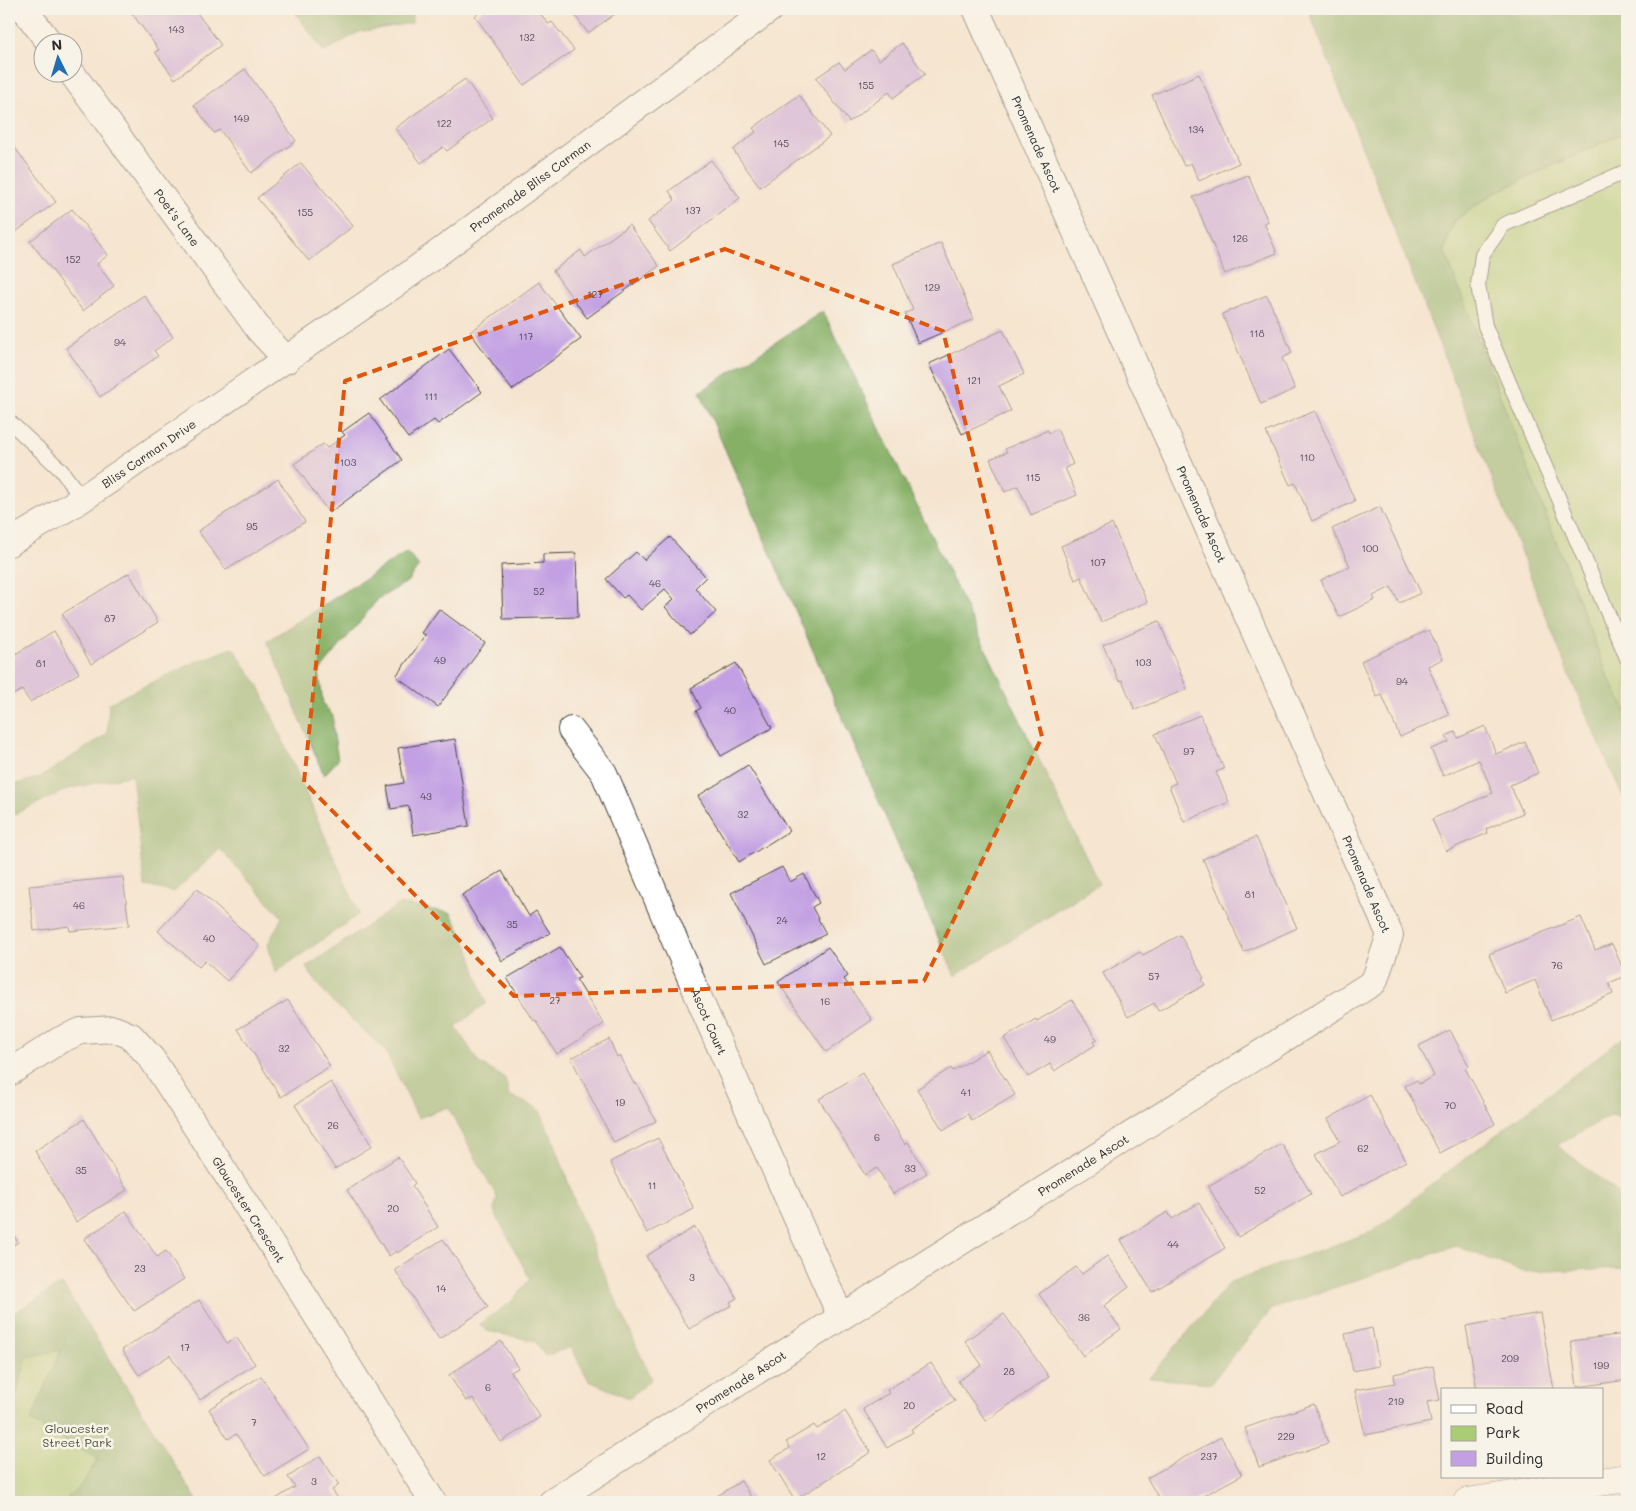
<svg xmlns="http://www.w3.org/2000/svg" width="1636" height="1511" font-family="Mali,sans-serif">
<rect width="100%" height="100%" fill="#f7f3e8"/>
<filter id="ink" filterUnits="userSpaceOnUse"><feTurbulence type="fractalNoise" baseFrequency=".02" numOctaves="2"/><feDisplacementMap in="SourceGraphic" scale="10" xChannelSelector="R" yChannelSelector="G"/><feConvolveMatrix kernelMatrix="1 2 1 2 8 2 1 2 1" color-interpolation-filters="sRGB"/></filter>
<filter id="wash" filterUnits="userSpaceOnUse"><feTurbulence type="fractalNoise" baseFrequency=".0096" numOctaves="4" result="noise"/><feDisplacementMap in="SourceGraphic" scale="20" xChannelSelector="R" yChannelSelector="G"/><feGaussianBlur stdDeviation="1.12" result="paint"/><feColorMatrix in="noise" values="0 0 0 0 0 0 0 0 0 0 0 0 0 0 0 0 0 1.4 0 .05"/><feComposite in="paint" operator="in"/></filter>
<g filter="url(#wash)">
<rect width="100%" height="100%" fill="#f5e5d0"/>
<!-- green -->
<g fill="#a9cc75" stroke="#6a7c50">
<path d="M 1627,131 L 1627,712 L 1608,677 L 1444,250 L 1454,222 L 1492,194 Z"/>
<path d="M 62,1284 L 198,1502 L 9,1502 L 9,1316 Z"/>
</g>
<!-- forest -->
<g fill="#86b066" stroke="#586e48">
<path d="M 293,9 L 412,9 L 412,23 L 359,32 L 324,52 Z"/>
<path d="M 1308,9 L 1627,9 L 1627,131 L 1492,194 L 1454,221 L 1444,250 L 1608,677 L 1627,712 L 1627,806 L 1569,675 Z"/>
<path d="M 823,311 L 1099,884 L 955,976 L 700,392 Z"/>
<path d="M 407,552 L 419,566 L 407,582 L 378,599 L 319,672 L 323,704 L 333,716 L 333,730 L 338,760 L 324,775 L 267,641 Z"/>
<path d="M 233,648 L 259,686 L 359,914 L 275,973 L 268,944 L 282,917 L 220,849 L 174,892 L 145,886 L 132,775 L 68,789 L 9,817 L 9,786 L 41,777 L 107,734 L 109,703 L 195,662 Z"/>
<path d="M 400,904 L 451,913 L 468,947 L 486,1003 L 456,1027 L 479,1063 L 505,1078 L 509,1095 L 539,1109 L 555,1144 L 577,1208 L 608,1282 L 651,1379 L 629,1398 L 589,1381 L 571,1347 L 545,1356 L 535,1341 L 487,1331 L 479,1324 L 511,1302 L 530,1279 L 494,1211 L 497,1197 L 448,1107 L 418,1118 L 385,1050 L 331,1000 L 308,971 L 306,967 Z"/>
<path d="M 1627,1034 L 1627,1118 L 1611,1115 L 1557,1145 L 1627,1200 L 1627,1268 L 1523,1272 L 1456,1246 L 1272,1309 L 1211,1383 L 1149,1378 L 1230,1282 L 1374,1231 L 1436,1181 Z"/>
<path d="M 62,1284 L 198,1502 L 64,1502 L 83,1483 L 98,1459 L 31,1421 L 61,1350 L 27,1357 L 16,1395 L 9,1411 L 9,1316 Z"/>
</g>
<g id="blocks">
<!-- building -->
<g fill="#c3a0e3">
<path d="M 136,9 L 194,9 L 221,45 L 175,79 L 155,52 L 159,50 L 131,12 Z"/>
<path d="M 484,9 L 537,9 L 548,24 L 552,22 L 574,50 L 524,85 L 475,16 Z"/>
<path d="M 570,9 L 622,9 L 588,33 Z"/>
<path d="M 902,43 L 925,74 L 893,98 L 889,92 L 849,122 L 816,78 L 839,62 L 845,69 L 871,50 L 879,60 Z"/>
<path d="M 245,69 L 296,141 L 251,173 L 220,130 L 214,133 L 194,105 Z"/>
<path d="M 1199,74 L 1239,163 L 1199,181 L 1191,163 L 1184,166 L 1152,95 Z"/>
<path d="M 465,79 L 493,118 L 447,151 L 443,147 L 421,163 L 395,128 Z"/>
<path d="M 799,95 L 830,136 L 760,187 L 733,150 L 756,132 L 753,128 Z"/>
<path d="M 9,140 L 56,202 L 9,237 Z"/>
<path d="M 711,160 L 740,198 L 670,251 L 648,221 L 675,200 L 669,191 Z"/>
<path d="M 301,163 L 353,226 L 309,261 L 257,198 Z"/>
<path d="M 1248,175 L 1268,222 L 1264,223 L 1277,253 L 1225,274 L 1193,197 Z"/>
<path d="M 72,209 L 108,255 L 97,264 L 114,286 L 83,311 L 30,241 Z"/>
<path d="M 629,225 L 659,266 L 587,318 L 553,271 L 581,250 L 585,257 Z"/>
<path d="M 941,243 L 974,319 L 918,343 L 905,313 L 913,310 L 893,264 Z"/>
<path d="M 539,282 L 581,339 L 512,390 L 470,332 Z"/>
<path d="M 144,295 L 173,337 L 154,351 L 158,356 L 100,397 L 66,348 Z"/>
<path d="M 1267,295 L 1292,353 L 1282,358 L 1295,389 L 1261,404 L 1222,314 Z"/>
<path d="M 1003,330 L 1024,374 L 999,386 L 1011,411 L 962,434 L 929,364 Z"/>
<path d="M 449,349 L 482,392 L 438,424 L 434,420 L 408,438 L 380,400 Z"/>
<path d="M 1315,411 L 1355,501 L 1312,521 L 1295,483 L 1290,485 L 1266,432 Z"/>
<path d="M 369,413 L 402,460 L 329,513 L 294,464 L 323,444 L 327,448 L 345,435 L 342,432 Z"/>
<path d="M 1057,429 L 1073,464 L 1065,468 L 1077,495 L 1031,515 L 1018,486 L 1005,492 L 990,459 L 1007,452 L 1005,449 L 1048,430 L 1049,433 Z"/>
<path d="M 278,479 L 305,522 L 226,570 L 198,531 Z"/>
<path d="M 1380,507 L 1421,593 L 1399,603 L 1391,587 L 1373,596 L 1375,600 L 1339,617 L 1321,580 L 1350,566 L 1332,529 Z"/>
<path d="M 1112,524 L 1147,602 L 1101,622 L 1081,577 L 1075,580 L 1061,546 Z"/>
<path d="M 670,537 L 706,577 L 695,588 L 716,612 L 690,635 L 665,607 L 674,599 L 665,589 L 641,610 L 627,595 L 623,598 L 606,579 L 636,552 L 644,560 Z"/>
<path d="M 576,553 L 578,617 L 503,619 L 501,565 L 543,563 L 543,554 Z"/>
<path d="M 129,573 L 158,622 L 91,664 L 62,614 Z"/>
<path d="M 439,609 L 485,643 L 438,707 L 396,676 L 426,635 L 422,633 Z"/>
<path d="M 1159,621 L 1187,689 L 1135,710 L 1122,680 L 1119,681 L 1103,645 Z"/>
<path d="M 1429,630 L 1443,659 L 1428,666 L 1449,715 L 1400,737 L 1382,695 L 1377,697 L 1361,661 Z"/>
<path d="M 54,631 L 79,673 L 30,702 L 22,690 L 9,697 L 9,658 Z"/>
<path d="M 736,663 L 772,728 L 721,756 L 696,711 L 701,708 L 691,688 Z"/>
<path d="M 1200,715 L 1224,769 L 1216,772 L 1229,802 L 1184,822 L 1169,786 L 1176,783 L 1155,734 Z"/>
<path d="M 1485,726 L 1496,754 L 1525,742 L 1538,773 L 1510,785 L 1523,813 L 1486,829 L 1488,833 L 1446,851 L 1432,819 L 1493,793 L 1479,760 L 1443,776 L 1431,749 L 1449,742 L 1446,736 L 1455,732 L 1458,738 Z"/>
<path d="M 455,739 L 469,826 L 413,835 L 409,806 L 391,809 L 387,786 L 404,783 L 398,748 Z"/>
<path d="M 748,765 L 789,831 L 739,862 L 698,796 Z"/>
<path d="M 1256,837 L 1297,928 L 1244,952 L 1203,859 Z"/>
<path d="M 782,867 L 790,882 L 804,874 L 819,903 L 812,907 L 826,934 L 766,964 L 731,893 Z"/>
<path d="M 502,871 L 529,916 L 536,911 L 550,933 L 502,961 L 462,895 Z"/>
<path d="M 123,877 L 129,925 L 70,931 L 69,926 L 34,931 L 29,886 Z"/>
<path d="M 197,889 L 260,946 L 227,981 L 205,961 L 199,967 L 158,931 Z"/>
<path d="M 1581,917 L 1595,950 L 1612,944 L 1626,976 L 1609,983 L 1613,994 L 1551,1020 L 1535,980 L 1505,993 L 1489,954 Z"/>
<path d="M 1180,935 L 1204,978 L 1202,979 L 1205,985 L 1158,1011 L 1154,1003 L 1128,1017 L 1103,973 L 1140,952 L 1143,955 Z"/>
<path d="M 560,947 L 580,978 L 576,979 L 604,1024 L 557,1054 L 536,1020 L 534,1021 L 507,978 Z"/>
<path d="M 828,947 L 848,976 L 844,979 L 872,1020 L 826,1052 L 778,982 Z"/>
<path d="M 288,1000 L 330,1066 L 281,1097 L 238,1029 Z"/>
<path d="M 1072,1000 L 1097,1040 L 1093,1042 L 1095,1045 L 1054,1071 L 1050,1064 L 1028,1077 L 1004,1038 L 1036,1019 L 1037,1021 Z"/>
<path d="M 1450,1030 L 1469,1066 L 1465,1068 L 1495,1124 L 1440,1153 L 1405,1086 L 1417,1080 L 1419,1084 L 1434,1076 L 1419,1046 Z"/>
<path d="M 609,1039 L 617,1057 L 619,1055 L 634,1084 L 636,1083 L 656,1121 L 614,1143 L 571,1058 Z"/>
<path d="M 987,1050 L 1015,1095 L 972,1121 L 968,1114 L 943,1130 L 917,1089 L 951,1068 L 953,1071 Z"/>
<path d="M 862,1073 L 905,1144 L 908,1142 L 927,1173 L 893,1194 L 877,1168 L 865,1175 L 819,1099 Z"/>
<path d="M 331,1082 L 372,1146 L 335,1169 L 295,1105 Z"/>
<path d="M 1370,1095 L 1406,1161 L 1340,1197 L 1316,1154 L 1340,1141 L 1328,1119 Z"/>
<path d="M 84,1119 L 127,1190 L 76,1222 L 35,1151 Z"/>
<path d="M 658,1138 L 694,1209 L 647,1233 L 610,1162 Z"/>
<path d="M 1282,1144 L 1311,1194 L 1238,1237 L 1208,1186 Z"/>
<path d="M 398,1157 L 415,1183 L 412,1186 L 438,1227 L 397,1253 L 396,1251 L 389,1256 L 347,1190 Z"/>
<path d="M 1199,1203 L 1225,1248 L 1152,1292 L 1121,1240 L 1168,1212 L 1172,1219 Z"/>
<path d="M 126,1211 L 157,1257 L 166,1251 L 184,1279 L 134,1311 L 84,1239 Z"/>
<path d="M 695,1227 L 737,1298 L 730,1302 L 732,1305 L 689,1329 L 646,1256 Z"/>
<path d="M 9,1229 L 18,1242 L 9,1248 Z"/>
<path d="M 443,1239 L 488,1307 L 439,1339 L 395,1270 Z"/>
<path d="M 1107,1256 L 1129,1287 L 1104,1306 L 1121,1329 L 1083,1356 L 1039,1294 L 1076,1267 L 1082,1274 Z"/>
<path d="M 199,1300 L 227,1343 L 236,1337 L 255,1364 L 200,1400 L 170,1355 L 139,1375 L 122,1350 Z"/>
<path d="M 1540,1313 L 1554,1390 L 1477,1390 L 1466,1326 Z"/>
<path d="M 1004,1314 L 1049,1377 L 986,1421 L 958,1381 L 982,1365 L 965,1341 Z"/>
<path d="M 1372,1328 L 1379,1366 L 1353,1371 L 1345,1334 Z"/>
<path d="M 1625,1334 L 1627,1349 L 1627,1380 L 1577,1387 L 1571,1341 Z"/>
<path d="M 501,1341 L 518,1368 L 511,1372 L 540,1417 L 501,1442 L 473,1398 L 466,1401 L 449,1375 Z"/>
<path d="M 931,1363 L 955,1401 L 911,1429 L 913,1432 L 887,1448 L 863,1409 L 889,1393 L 887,1390 Z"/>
<path d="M 1433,1366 L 1440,1400 L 1427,1402 L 1431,1422 L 1365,1435 L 1355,1390 L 1395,1383 L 1394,1374 Z"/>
<path d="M 261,1376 L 309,1449 L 265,1476 L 236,1434 L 228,1439 L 209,1409 Z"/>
<path d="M 1314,1404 L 1328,1443 L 1259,1467 L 1245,1428 Z"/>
<path d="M 845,1411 L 871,1452 L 795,1500 L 770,1460 L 790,1448 L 786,1442 L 814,1425 L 817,1429 Z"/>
<path d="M 1221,1437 L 1242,1475 L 1192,1502 L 1161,1502 L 1147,1478 Z"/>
<path d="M 320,1456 L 339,1485 L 332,1490 L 341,1502 L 271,1502 L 295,1487 L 288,1477 Z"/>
<path d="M 741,1481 L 754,1502 L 708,1502 Z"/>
</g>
</g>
</g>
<g filter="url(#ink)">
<use href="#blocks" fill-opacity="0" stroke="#494744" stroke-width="1"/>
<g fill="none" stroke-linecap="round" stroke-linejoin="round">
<defs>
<g id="lane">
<path d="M 1627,171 L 1503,225 L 1482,255 L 1478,285 L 1485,326 L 1627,658"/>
<path d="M 9,421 L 61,470 L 82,499"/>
</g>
<g id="street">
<path d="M 24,9 L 49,42"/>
<path id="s1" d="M 71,72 L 231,291 L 260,331 L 287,360"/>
<path id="s2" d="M 9,543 L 82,499 L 400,281 L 770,9"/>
<path id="s3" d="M 571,730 L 604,773 L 710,1024 L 841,1317"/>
<path id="s4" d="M 9,1073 L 60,1040 L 81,1031 L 114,1029 L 131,1036 L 152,1059 L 281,1259 L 433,1502"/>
<path id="s5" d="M 552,1502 L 841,1317 L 1374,982 L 1390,935 L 976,9"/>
</g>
<path id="secondary" d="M 1467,1502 L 1627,1478"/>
</defs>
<!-- lane casing -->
<use href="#lane" stroke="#494744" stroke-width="16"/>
<!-- street casing -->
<use href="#street" stroke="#494744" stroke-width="28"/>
<!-- secondary casing -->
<use href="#secondary" stroke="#494744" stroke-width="29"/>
<!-- lane -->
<use href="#lane" stroke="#fff" stroke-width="14"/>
<!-- street -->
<use href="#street" stroke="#fff" stroke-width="26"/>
<!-- secondary -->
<use href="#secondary" stroke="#fff" stroke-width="28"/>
</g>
</g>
<!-- marked area -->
<path d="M0 0H1636V1511H0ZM 725,249 L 943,331 L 1042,737 L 924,981 L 514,996 L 304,782 L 345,381 Z" fill="#f5e5d0" fill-opacity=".55" fill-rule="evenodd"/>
<path fill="none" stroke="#df570e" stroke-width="4" stroke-dasharray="10 6" stroke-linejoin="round" d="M 725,249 L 943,331 L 1042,737 L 924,981 L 514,996 L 304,782 L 345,381 Z"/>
<g text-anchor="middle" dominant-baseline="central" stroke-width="5" stroke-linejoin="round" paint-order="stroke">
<!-- number labels -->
<g font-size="10" fill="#514859">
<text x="176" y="29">143</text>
<text x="527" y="37">132</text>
<text x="866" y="85">155</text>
<text x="241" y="118">149</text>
<text x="444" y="123">122</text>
<text x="1196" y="129">134</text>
<text x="781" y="143">145</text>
<text x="693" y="210">137</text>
<text x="305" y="212">155</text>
<text x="1240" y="238">126</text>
<text x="73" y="259">152</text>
<text x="932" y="287">129</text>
<text x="595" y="294">127</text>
<text x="1257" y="333">118</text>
<text x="526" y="336">117</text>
<text x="120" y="342">94</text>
<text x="974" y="380">121</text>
<text x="431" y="396">111</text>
<text x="1307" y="457">110</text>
<text x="348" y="462">103</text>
<text x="1033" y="477">115</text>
<text x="252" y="526">95</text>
<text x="1370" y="548">100</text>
<text x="1098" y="562">107</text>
<text x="655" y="583">46</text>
<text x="539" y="591">52</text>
<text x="110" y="618">87</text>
<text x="440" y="660">49</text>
<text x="1143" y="662">103</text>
<text x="41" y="663">81</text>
<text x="1402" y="681">94</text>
<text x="730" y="710">40</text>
<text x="1189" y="751">97</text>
<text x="426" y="796">43</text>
<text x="743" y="814">32</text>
<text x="1250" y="894">81</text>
<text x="79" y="905">46</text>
<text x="782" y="920">24</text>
<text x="512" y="924">35</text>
<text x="209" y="938">40</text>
<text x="1557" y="965">76</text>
<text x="1154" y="976">57</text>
<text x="555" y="1000">27</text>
<text x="825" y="1001">16</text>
<text x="1050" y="1039">49</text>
<text x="284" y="1048">32</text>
<text x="966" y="1092">41</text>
<text x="620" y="1102">19</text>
<text x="1450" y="1105">70</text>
<text x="333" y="1125">26</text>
<text x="877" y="1137">6</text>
<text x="1363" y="1148">62</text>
<text x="910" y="1168">33</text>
<text x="81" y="1170">35</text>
<text x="652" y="1185">11</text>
<text x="1260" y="1190">52</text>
<text x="393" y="1208">20</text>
<text x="1173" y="1244">44</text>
<text x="140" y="1268">23</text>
<text x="692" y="1277">3</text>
<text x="441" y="1288">14</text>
<text x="1084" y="1317">36</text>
<text x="185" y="1347">17</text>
<text x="1510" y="1358">209</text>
<text x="1601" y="1365">199</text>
<text x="1009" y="1371">28</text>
<text x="488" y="1387">6</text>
<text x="1396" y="1401">219</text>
<text x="909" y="1405">20</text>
<text x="254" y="1422">7</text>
<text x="1286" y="1436">229</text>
<text x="821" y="1456">12</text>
<text x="1209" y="1456">237</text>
<text x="314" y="1481">3</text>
</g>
<!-- street labels -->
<g font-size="12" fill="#2b2b2b" stroke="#f7f3e8">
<text transform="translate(1037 144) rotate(66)">Promenade Ascot</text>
<text stroke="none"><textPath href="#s2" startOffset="632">Promenade Bliss Carman</textPath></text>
<text stroke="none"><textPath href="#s1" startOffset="180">Poet's Lane</textPath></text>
<text stroke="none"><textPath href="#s2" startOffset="166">Bliss Carman Drive</textPath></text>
<text transform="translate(1202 514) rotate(66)">Promenade Ascot</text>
<text transform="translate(1367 884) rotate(67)">Promenade Ascot</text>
<text stroke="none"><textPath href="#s3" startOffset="324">Ascot Court</textPath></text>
<text stroke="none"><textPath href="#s5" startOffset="629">Promenade Ascot</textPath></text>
<text stroke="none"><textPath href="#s4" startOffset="345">Gloucester Crescent</textPath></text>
<text stroke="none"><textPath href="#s5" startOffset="224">Promenade Ascot</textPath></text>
</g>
<!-- park labels -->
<g font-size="12" fill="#4a533e" stroke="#f7f3e8">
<text x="77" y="1428">Gloucester<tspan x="77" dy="14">Street Park</tspan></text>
</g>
</g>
<!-- margin -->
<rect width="1636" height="1511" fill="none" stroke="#f7f3e8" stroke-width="30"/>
<!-- legend -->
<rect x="1441" y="1388" width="162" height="90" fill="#f7f3e8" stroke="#a5a39c"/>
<rect x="1451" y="1405" width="25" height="8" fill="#ffffff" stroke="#a5a39c"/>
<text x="1486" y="1414" font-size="15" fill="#2b2b2b">Road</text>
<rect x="1451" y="1426" width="25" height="15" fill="#a9cc75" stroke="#a5a39c"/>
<text x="1486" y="1438" font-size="15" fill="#2b2b2b">Park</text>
<rect x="1451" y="1451" width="25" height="15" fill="#c3a0e3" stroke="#a5a39c"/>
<text x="1486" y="1464" font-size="15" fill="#2b2b2b">Building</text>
<!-- north arrow -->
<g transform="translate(58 58) rotate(355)"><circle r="24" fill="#f7f3e8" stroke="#a5a39c"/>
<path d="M0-4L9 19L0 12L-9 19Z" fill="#1f6fb2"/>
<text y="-8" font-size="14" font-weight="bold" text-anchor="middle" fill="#2b2b2b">N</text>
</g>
</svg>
